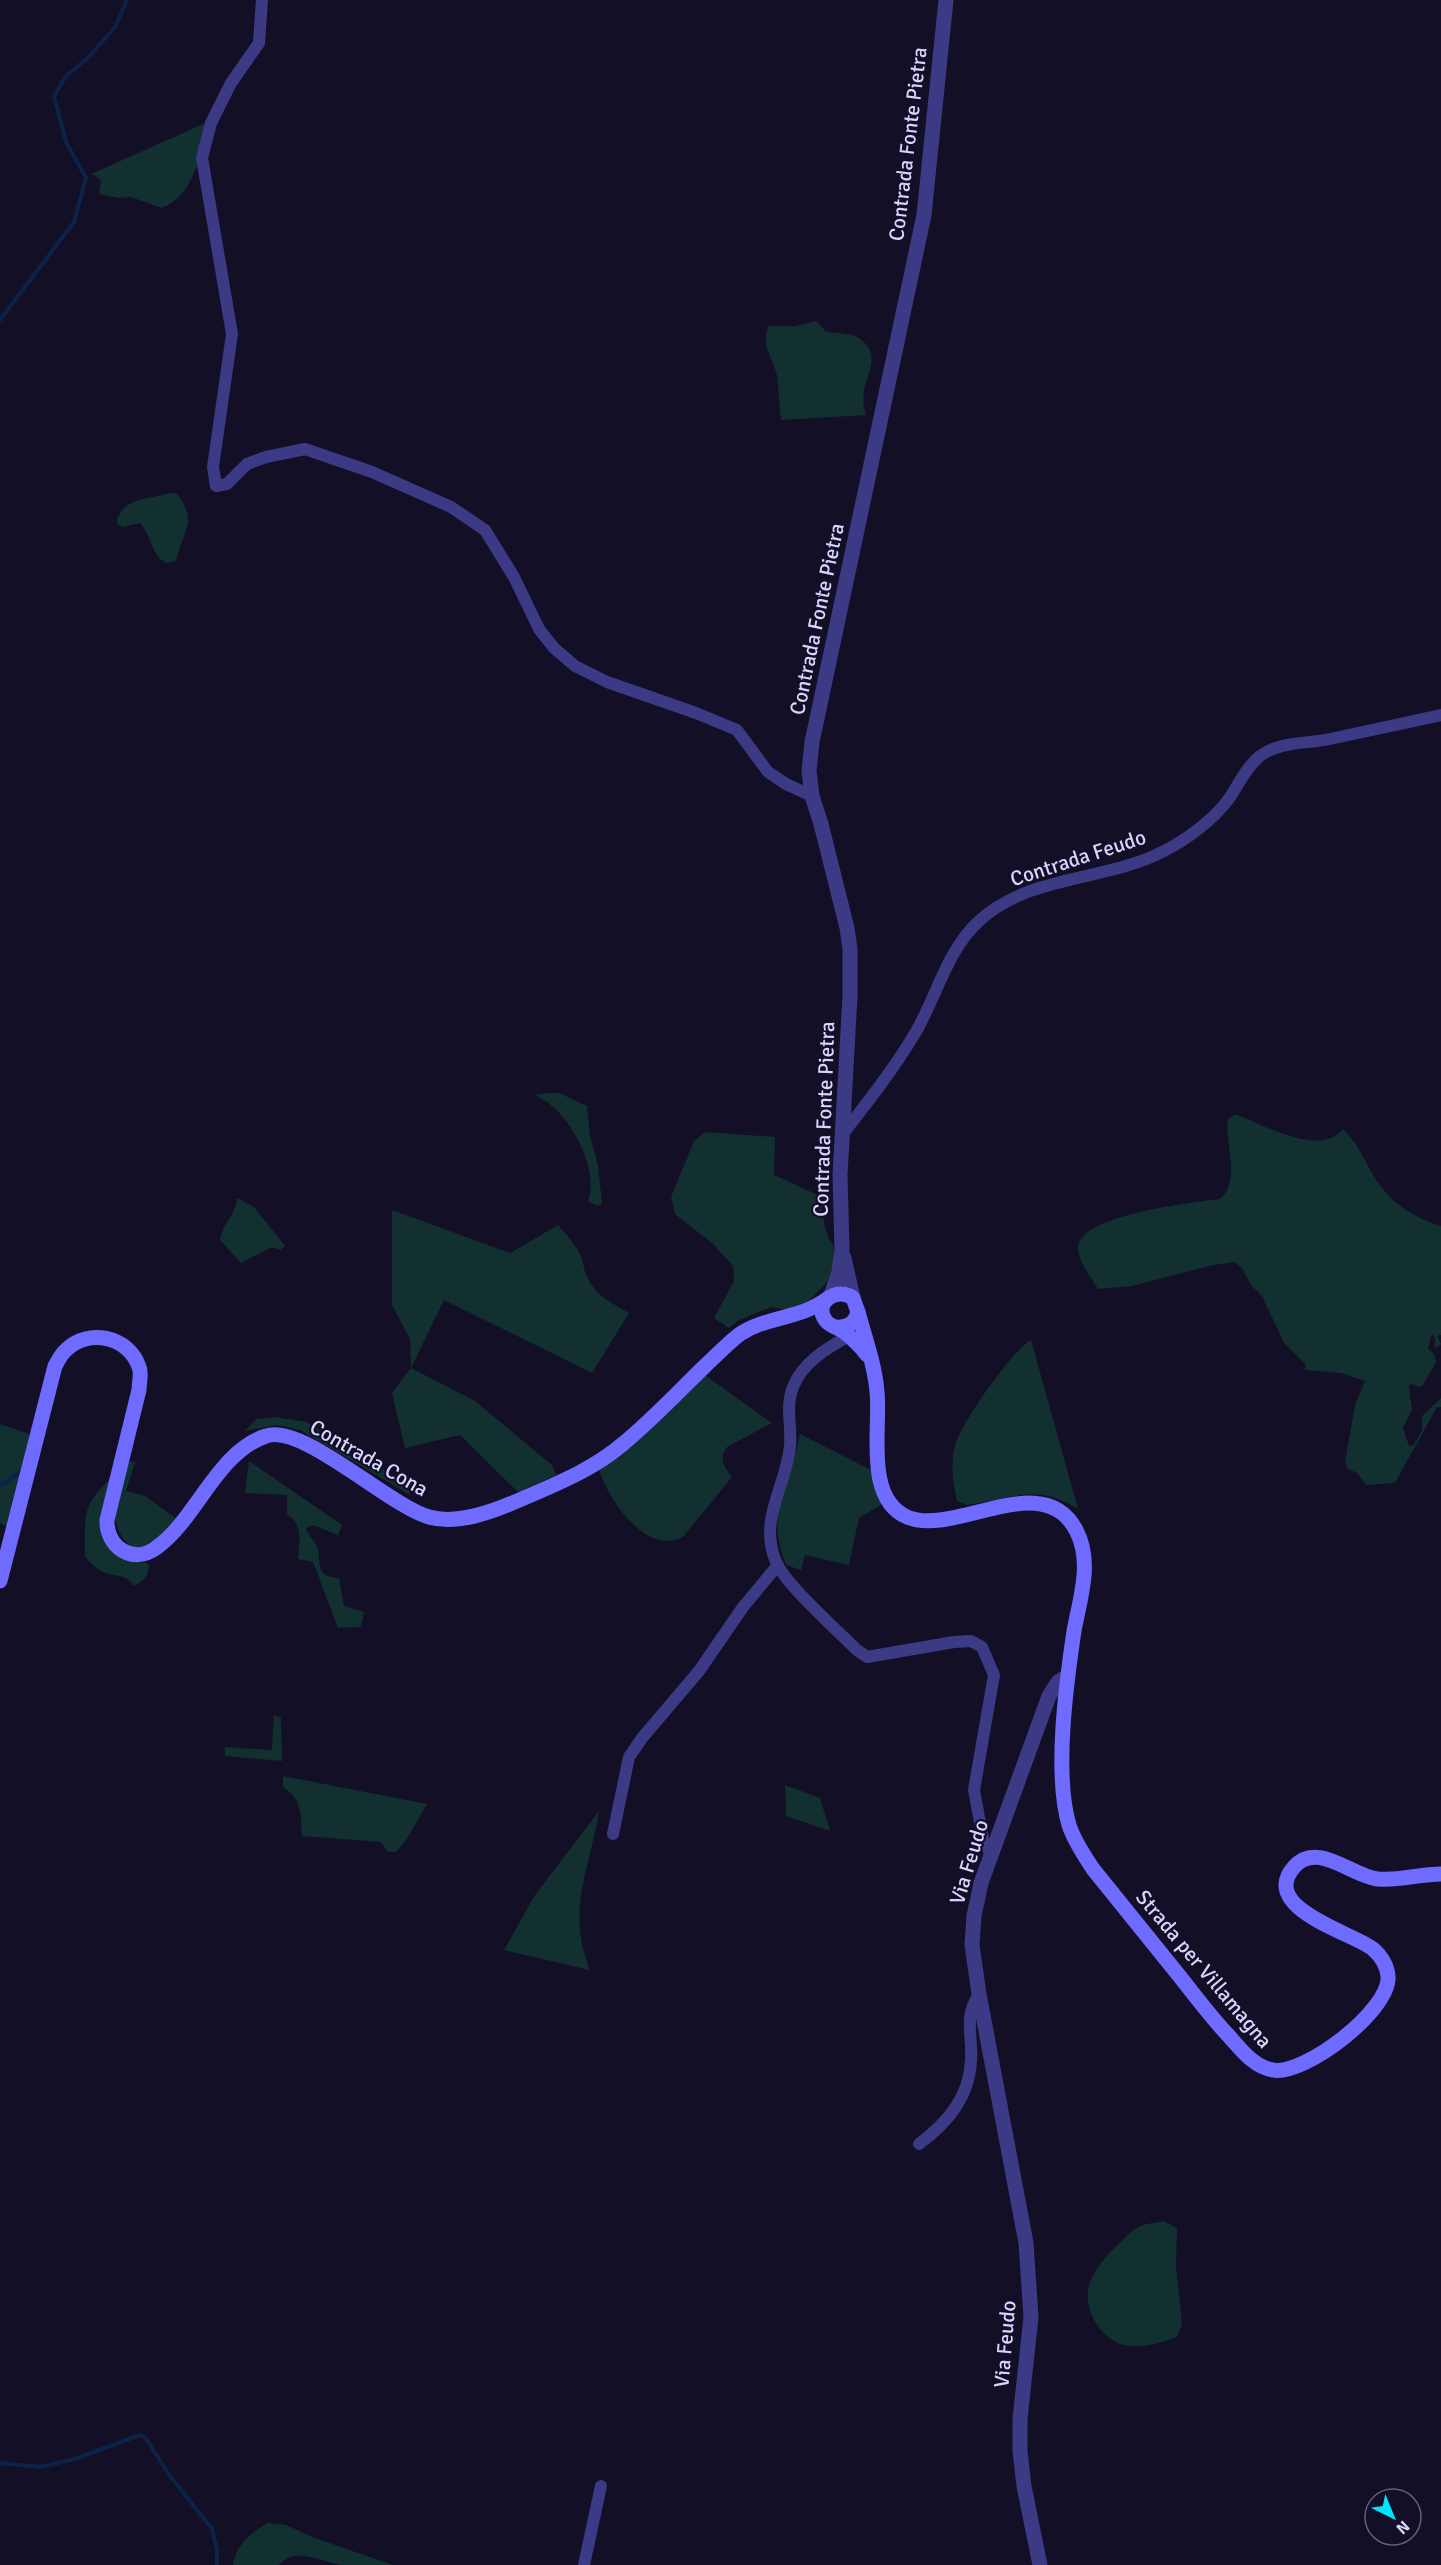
<svg xmlns="http://www.w3.org/2000/svg" width="1441" height="2565" font-family="Signika,sans-serif">
<rect width="100%" height="100%" fill="#130f26"/>
<!-- green -->
<g fill="#12302f">
<path d="M 210,121 C 200,151 196,196 161,208 L 131,197 L 119,198 L 99,194 L 101,180 L 91,174 Z"/>
<path d="M 817,321 L 825,331 C 835,334 848,332 857,337 C 884,353 866,373 864,392 C 863,400 863,407 866,415 L 781,420 C 779,405 779,391 777,376 C 774,360 759,342 769,326 L 795,326 Z"/>
<path d="M 169,493 L 177,494 C 199,521 182,533 176,561 L 166,563 C 150,554 152,536 140,523 L 123,527 L 118,525 L 117,519 C 126,496 150,500 169,493 Z"/>
<path d="M 552,1093 L 559,1093 L 587,1106 L 590,1136 L 598,1166 L 602,1203 L 598,1206 L 588,1202 C 601,1169 567,1106 534,1095 Z"/>
<path d="M 1235,1114 C 1262,1124 1321,1158 1343,1129 C 1361,1146 1367,1169 1382,1188 C 1396,1206 1419,1220 1441,1226 L 1441,1335 L 1437,1336 L 1441,1344 L 1435,1349 L 1435,1339 L 1432,1333 L 1428,1349 L 1434,1354 L 1436,1362 L 1423,1385 L 1420,1387 L 1411,1384 L 1409,1387 L 1412,1409 L 1403,1428 L 1409,1446 L 1414,1445 L 1422,1430 L 1422,1416 L 1441,1398 L 1441,1407 L 1437,1407 L 1395,1483 L 1366,1485 L 1357,1473 L 1348,1469 L 1345,1462 L 1355,1405 L 1365,1381 L 1341,1373 L 1304,1370 L 1306,1365 L 1284,1343 L 1262,1296 L 1251,1285 L 1242,1268 L 1235,1262 L 1213,1265 L 1132,1286 L 1098,1289 C 1091,1277 1078,1262 1078,1248 C 1078,1215 1194,1202 1220,1199 C 1242,1180 1224,1144 1228,1119 Z"/>
<path d="M 705,1132 L 775,1137 L 774,1175 L 820,1196 C 823,1213 823,1233 834,1246 L 833,1268 L 827,1282 L 812,1298 L 800,1307 L 786,1310 L 771,1307 L 739,1320 L 729,1328 L 714,1318 L 734,1281 L 733,1266 L 713,1244 L 675,1214 L 671,1197 L 694,1141 Z"/>
<path d="M 237,1198 L 254,1207 L 285,1246 L 280,1250 L 272,1247 L 241,1263 L 220,1240 C 222,1224 236,1215 237,1198 Z"/>
<path d="M 392,1210 L 510,1253 L 558,1225 C 567,1235 577,1246 582,1259 C 584,1265 584,1272 587,1277 C 595,1295 613,1304 629,1313 L 592,1373 L 444,1300 L 411,1368 L 475,1401 L 552,1465 L 556,1475 L 518,1492 L 460,1435 L 405,1448 L 392,1393 L 411,1368 L 410,1339 L 392,1305 Z"/>
<path d="M 1031,1340 L 1078,1509 C 1035,1482 1013,1499 967,1505 L 957,1501 C 953,1483 950,1463 955,1445 C 962,1422 1011,1352 1031,1340 Z"/>
<path d="M 705,1375 L 772,1423 L 727,1447 C 718,1459 724,1466 732,1477 L 683,1537 C 646,1556 608,1500 599,1469 L 620,1457 Z"/>
<path d="M 275,1417 L 307,1422 L 397,1478 L 408,1480 L 410,1495 L 300,1430 L 277,1425 L 245,1431 L 256,1419 Z"/>
<path d="M 0,1424 L 35,1436 L 7,1527 L 0,1523 Z"/>
<path d="M 800,1434 L 873,1471 L 882,1504 L 859,1518 L 849,1565 L 805,1555 L 801,1570 L 786,1565 C 764,1508 790,1487 800,1434 Z"/>
<path d="M 129,1461 L 135,1462 L 126,1491 L 145,1496 L 177,1519 C 170,1527 162,1537 154,1543 C 131,1560 114,1532 115,1511 C 116,1495 125,1477 129,1461 Z"/>
<path d="M 249,1461 L 342,1525 L 338,1535 L 313,1525 L 306,1528 C 308,1536 313,1539 316,1545 C 323,1559 312,1577 339,1578 L 344,1606 L 364,1612 L 361,1627 L 338,1628 L 313,1562 L 298,1559 C 299,1542 304,1525 287,1514 L 287,1495 L 245,1493 Z"/>
<path d="M 112,1477 C 107,1501 92,1534 115,1552 C 125,1560 132,1563 145,1562 L 149,1565 C 148,1577 144,1580 134,1586 C 127,1575 120,1577 109,1574 C 99,1572 91,1564 85,1556 C 85,1515 81,1507 112,1477 Z"/>
<path d="M 274,1715 L 281,1718 L 282,1761 L 225,1756 L 225,1747 L 272,1750 Z"/>
<path d="M 283,1776 L 427,1804 L 406,1840 L 396,1852 L 388,1852 L 381,1842 L 302,1836 C 301,1816 302,1798 283,1787 Z"/>
<path d="M 785,1785 L 820,1798 L 830,1831 L 786,1816 Z"/>
<path d="M 599,1811 C 593,1853 574,1895 581,1938 C 582,1949 587,1959 589,1970 L 504,1950 L 535,1895 Z"/>
<path d="M 1163,2221 L 1177,2228 L 1176,2266 L 1182,2325 L 1177,2337 C 1160,2343 1137,2351 1118,2343 C 1098,2334 1083,2308 1089,2285 C 1094,2270 1107,2254 1119,2244 C 1125,2238 1132,2230 1140,2226 C 1147,2223 1156,2223 1163,2221 Z"/>
<path d="M 268,2523 L 286,2525 L 312,2537 L 393,2565 C 376,2565 358,2565 341,2565 C 321,2562 296,2546 279,2565 L 233,2565 C 236,2545 251,2532 268,2523 Z"/>
</g>
<g fill="none" stroke-linecap="round" stroke-linejoin="round">
<!-- stream -->
<g stroke="#0c2248" stroke-width="4">
<path d="M 0,320 L 74,222 L 86,178 L 66,142 L 54,96 L 66,76 L 90,56 L 115,27 L 127,0"/>
<path d="M 0,1486 L 23,1470"/>
<path d="M 0,2463 L 40,2467 L 75,2459 L 140,2435 L 145,2437 L 170,2476 L 212,2529 L 217,2550 L 217,2565"/>
</g>
<!-- minor -->
<g stroke="#3d3a85" stroke-width="12">
<path d="M 262,0 L 259,43 L 231,83 L 211,123 L 202,158 L 232,334 L 213,467 L 216,486 L 227,484 L 247,464 L 266,457 L 305,449 L 372,472 L 451,507 L 485,530 L 514,577 L 539,629 L 554,648 L 575,666 L 607,682 L 696,713 L 737,730 L 768,772 L 786,784 L 812,796"/>
<path d="M 842,1135 C 867,1103 893,1070 914,1035 C 936,999 946,951 979,921 C 1030,874 1105,882 1164,851 C 1186,840 1213,820 1228,800 C 1238,786 1246,767 1260,756 C 1280,741 1307,744 1330,739 C 1367,731 1404,723 1441,715"/>
<path d="M 849,1336 C 827,1348 803,1362 793,1387 C 785,1406 792,1427 790,1446 C 786,1488 758,1519 776,1562 C 786,1585 837,1630 857,1650 L 867,1657 L 954,1642 L 971,1641 L 982,1647 L 994,1675 L 974,1790 L 983,1839 L 991,1855"/>
<path d="M 613,1834 L 629,1757 L 642,1738 L 699,1671 L 743,1607 L 778,1565"/>
<path d="M 919,2144 C 947,2123 969,2098 971,2061 C 973,2033 963,2019 979,1994"/>
<path d="M 584,2565 L 601,2486"/>
</g>
<!-- tertiary -->
<g stroke="#3d3a85" stroke-width="15">
<path d="M 844,1258 L 853,1298"/>
<path d="M 831,1295 L 839,1272 L 842,1249 L 840,1175 L 850,996 L 850,949 L 847,928 L 821,824 L 812,796 L 809,771 L 812,742 L 924,215 L 946,0"/>
<path d="M 1040,2565 L 1024,2486 L 1020,2451 L 1020,2419 L 1031,2317 L 1026,2243 L 979,1994 L 972,1945 L 974,1916 L 981,1883 L 1049,1696 L 1058,1682 L 1068,1676"/>
</g>
<!-- secondary -->
<g stroke="#6f6bff" stroke-width="15">
<path d="M 858,1312 C 865,1338 875,1365 877,1392 C 881,1428 864,1498 907,1517 C 955,1537 1043,1467 1076,1530 C 1093,1562 1080,1598 1074,1631 C 1066,1685 1054,1774 1069,1825 C 1074,1841 1084,1855 1093,1869 C 1122,1905 1152,1942 1181,1978 C 1196,1997 1211,2017 1227,2034 C 1240,2048 1253,2067 1273,2070 C 1304,2076 1391,2010 1388,1976 C 1387,1966 1381,1956 1373,1949 C 1353,1933 1258,1908 1294,1867 C 1317,1840 1353,1877 1378,1879 C 1399,1881 1420,1874 1441,1874"/>
<path d="M 836,1327 C 848,1328 855,1323 858,1312 L 853,1298 C 837,1286 812,1303 826,1321 C 830,1326 838,1328 843,1331 C 852,1338 860,1345 867,1355"/>
<path d="M 0,1581 L 55,1366 C 58,1361 61,1354 66,1350 C 88,1328 129,1336 139,1367 C 142,1373 139,1383 139,1390 L 107,1520 C 106,1547 133,1565 156,1548 C 196,1520 217,1452 266,1436 C 302,1423 388,1505 429,1517 C 457,1525 492,1512 517,1501 C 554,1485 593,1470 624,1443 C 653,1419 679,1391 706,1365 C 717,1355 728,1343 740,1334 C 767,1316 798,1320 827,1299"/>
</g>
</g>
<g text-anchor="middle" dominant-baseline="central" stroke-width="4.5" stroke-linejoin="round" paint-order="stroke">
<!-- street labels -->
<g font-size="21" fill="#d9d4ff" stroke="#130f26">
<text transform="translate(908 144) rotate(-83)">Contrada Fonte Pietra</text>
<text transform="translate(817 619) rotate(-78)">Contrada Fonte Pietra</text>
<text transform="translate(1078 858) rotate(-18)">Contrada Feudo</text>
<text transform="translate(824 1119) rotate(-88)">Contrada Fonte Pietra</text>
<text transform="translate(369 1458) rotate(30)">Contrada Cona</text>
<text transform="translate(969 1862) rotate(-73)">Via Feudo</text>
<text transform="translate(1204 1969) rotate(50)">Strada per Villamagna</text>
<text transform="translate(1005 2344) rotate(-85)">Via Feudo</text>
</g>
</g>
<!-- north arrow -->
<g transform="translate(1393 2517) rotate(137)"><circle r="28" fill="#130f26" stroke="#625e7d" stroke-width="1.5"/>
<path d="M0-4.5L10 22L0 15L-10 22Z" fill="#00e5ff"/>
<text y="-9" font-size="16" font-weight="bold" text-anchor="middle" fill="#d9d4ff">N</text>
</g>
</svg>
